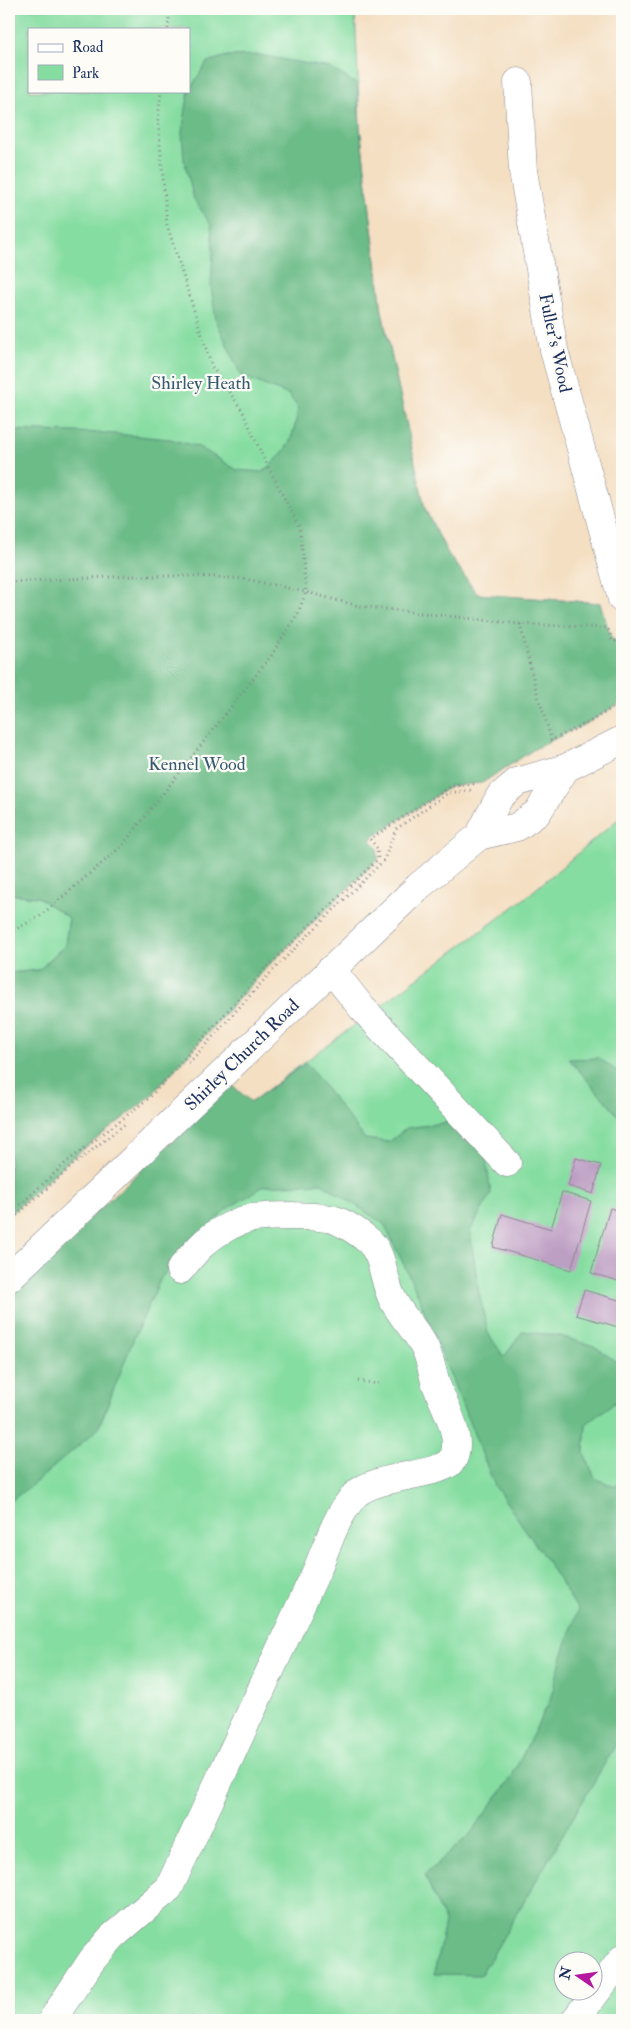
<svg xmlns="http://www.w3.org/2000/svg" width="631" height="2029" font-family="'IM FELL Double Pica',serif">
<rect width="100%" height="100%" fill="#fdfcf7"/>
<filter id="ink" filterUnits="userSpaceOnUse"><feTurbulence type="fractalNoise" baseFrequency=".02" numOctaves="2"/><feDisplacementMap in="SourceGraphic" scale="10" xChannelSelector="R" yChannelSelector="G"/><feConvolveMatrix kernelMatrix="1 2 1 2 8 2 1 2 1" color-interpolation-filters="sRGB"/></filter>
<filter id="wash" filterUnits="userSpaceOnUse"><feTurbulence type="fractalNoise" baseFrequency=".0096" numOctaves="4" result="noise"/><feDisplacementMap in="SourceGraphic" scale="20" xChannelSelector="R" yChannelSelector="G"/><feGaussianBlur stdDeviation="1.12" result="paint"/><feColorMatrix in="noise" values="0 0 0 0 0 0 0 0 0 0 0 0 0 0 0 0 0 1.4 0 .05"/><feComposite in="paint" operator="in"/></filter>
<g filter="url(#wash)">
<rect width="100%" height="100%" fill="#f4dfc2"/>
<!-- green -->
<g fill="#86dda1" stroke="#508680" fill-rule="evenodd">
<path d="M 9,9 L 355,9 L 360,127 L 382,312 L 425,509 L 448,554 L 477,594 L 600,603 L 9,582 ZM 29,29 L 189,29 L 189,91 L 29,91 Z"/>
<path d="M 622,816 L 622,2020 L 9,2020 L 9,1350 L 251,1102 L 524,899 ZM 564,1962 L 594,1962 L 594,1992 L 564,1992 Z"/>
<path d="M 9,894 L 38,897 L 69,918 L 65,945 L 39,970 L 9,973 Z"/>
</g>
<!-- forest -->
<g fill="#6cbc87" stroke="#447672">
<path d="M 259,55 L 330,68 L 357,84 L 360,127 L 382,312 L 425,509 L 448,554 L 477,594 L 600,603 L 612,640 L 622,641 L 622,702 L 589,722 L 536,748 L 482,783 L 451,786 L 370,839 L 377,848 L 378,859 L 266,968 L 149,1098 L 68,1161 L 9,1215 L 9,973 L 39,970 L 65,945 L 69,918 L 38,897 L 9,894 L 9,430 L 103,433 L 170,439 L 199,447 L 237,470 L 263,472 C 288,450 293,442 298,408 L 289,395 L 241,376 L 216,320 L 211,287 L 213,251 L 211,225 L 194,199 L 184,160 L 182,132 L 189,91 L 207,62 L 227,56 Z"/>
<path d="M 599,1058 L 622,1075 L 622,1120 L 569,1059 Z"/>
<path d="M 306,1063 L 365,1139 L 389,1142 L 407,1128 L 450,1122 L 484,1144 L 491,1194 L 470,1231 L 478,1288 L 488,1333 L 504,1357 L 523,1331 L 560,1336 L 594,1346 L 618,1363 L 622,1363 L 622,1399 L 618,1400 L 586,1424 L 584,1453 L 595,1478 L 615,1487 L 622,1478 L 622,1734 L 481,1975 L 434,1974 L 445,1922 L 425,1875 L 470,1834 L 511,1778 L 550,1700 L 563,1653 L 578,1610 L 545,1558 L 495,1486 L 415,1288 L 384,1224 L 322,1183 L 264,1186 L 224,1211 L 161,1278 L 134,1338 L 98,1429 L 37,1481 L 9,1502 L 9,1293 L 179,1135 L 231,1084 L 251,1102 Z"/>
</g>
<g id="blocks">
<!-- building -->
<g fill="#be9fc4">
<path d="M 576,1158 L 601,1165 L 593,1194 L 568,1186 Z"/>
<path d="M 562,1192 L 591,1201 L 571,1270 L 493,1247 L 502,1214 L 551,1229 Z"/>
<path d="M 610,1208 L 622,1212 L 622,1282 L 591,1273 Z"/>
<path d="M 584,1290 L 622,1301 L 622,1328 L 576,1315 Z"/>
</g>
</g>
</g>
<g filter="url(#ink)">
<use href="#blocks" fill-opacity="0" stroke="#888790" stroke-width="1"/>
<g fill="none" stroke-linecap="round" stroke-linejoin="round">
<defs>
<g id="minor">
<path d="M 518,82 L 523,171 L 554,350 L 622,599"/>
<path d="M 479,836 L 517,827 L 537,813 L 566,768"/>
<path d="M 331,969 L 362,1008 L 507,1163"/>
<path d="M 9,1278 L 418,887 L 479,836 L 500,796 L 517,782 L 566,768 L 622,740"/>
<path d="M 52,2020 L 92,1960 L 112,1937 L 169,1888 L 316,1572 C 327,1547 336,1515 355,1495 C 376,1474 445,1476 453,1459 C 455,1456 456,1448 456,1445 C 456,1424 443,1403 436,1384 C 432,1371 430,1356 423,1344 C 414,1328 400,1315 392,1298 C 383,1280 384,1256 370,1242 C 361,1234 349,1226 338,1221 C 320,1214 272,1216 252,1218 C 243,1219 231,1225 224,1229 C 205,1239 193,1254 180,1270"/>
<path d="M 575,2020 L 622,1959"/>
</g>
</defs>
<!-- minor casing -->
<use href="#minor" stroke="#888790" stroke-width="29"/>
<!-- path -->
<g stroke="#888790" stroke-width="3" stroke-dasharray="1 4" stroke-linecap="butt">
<path d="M 168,29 L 170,9"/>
<path d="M 9,582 L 132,576 L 199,576 L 245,579 L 306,592 L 359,606 L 520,624 L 608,628 L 612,641 L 622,641"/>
<path d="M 520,624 L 535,686 L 552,741"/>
<path d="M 550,741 L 589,722 L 622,702"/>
<path d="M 9,933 L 40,916 L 121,847 L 271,656 L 298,613 L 306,592 L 300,528 L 264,459 L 242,410 L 212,367 L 167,225 L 158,120 L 161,91"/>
<path d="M 189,1063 L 273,970 L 384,860 L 396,829 L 448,793 L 471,790"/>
<path d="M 9,1215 L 68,1161 L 149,1098 L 266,968 L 378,859 L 377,848 L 370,839 L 451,786 L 474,784"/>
<path d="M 9,1222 L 73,1165 L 125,1124"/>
<path d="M 358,1381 L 380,1384"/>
</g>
<!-- minor -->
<use href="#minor" stroke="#fff" stroke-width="28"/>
</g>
</g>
<g text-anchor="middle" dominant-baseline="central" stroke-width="4.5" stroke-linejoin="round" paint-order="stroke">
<!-- street labels -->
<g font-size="18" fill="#1b2f5e" stroke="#fdfcf7">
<text transform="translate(555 343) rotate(78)">Fuller's Wood</text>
<text transform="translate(242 1055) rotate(-44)">Shirley Church Road</text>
</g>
<!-- park labels -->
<g font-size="18" fill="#365a6f" stroke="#fdfcf7">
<text x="201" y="383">Shirley Heath</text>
<text x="197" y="764">Kennel Wood</text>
</g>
</g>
<!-- margin -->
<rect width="631" height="2029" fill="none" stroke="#fdfcf7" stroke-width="30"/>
<!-- legend -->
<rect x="28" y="28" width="162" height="65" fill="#fdfcf7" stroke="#a3aaba"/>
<rect x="38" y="44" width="25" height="8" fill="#ffffff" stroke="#a3aaba"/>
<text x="72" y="52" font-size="15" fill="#1b2f5e">Road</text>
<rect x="38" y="65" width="25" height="15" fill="#86dda1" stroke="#a3aaba"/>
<text x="72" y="78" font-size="15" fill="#1b2f5e">Park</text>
<!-- north arrow -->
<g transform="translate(578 1976) rotate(283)"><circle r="24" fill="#fdfcf7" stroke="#a3aaba"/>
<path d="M0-4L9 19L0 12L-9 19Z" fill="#b5179e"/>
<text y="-8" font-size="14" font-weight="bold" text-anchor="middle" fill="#1b2f5e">N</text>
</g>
</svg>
